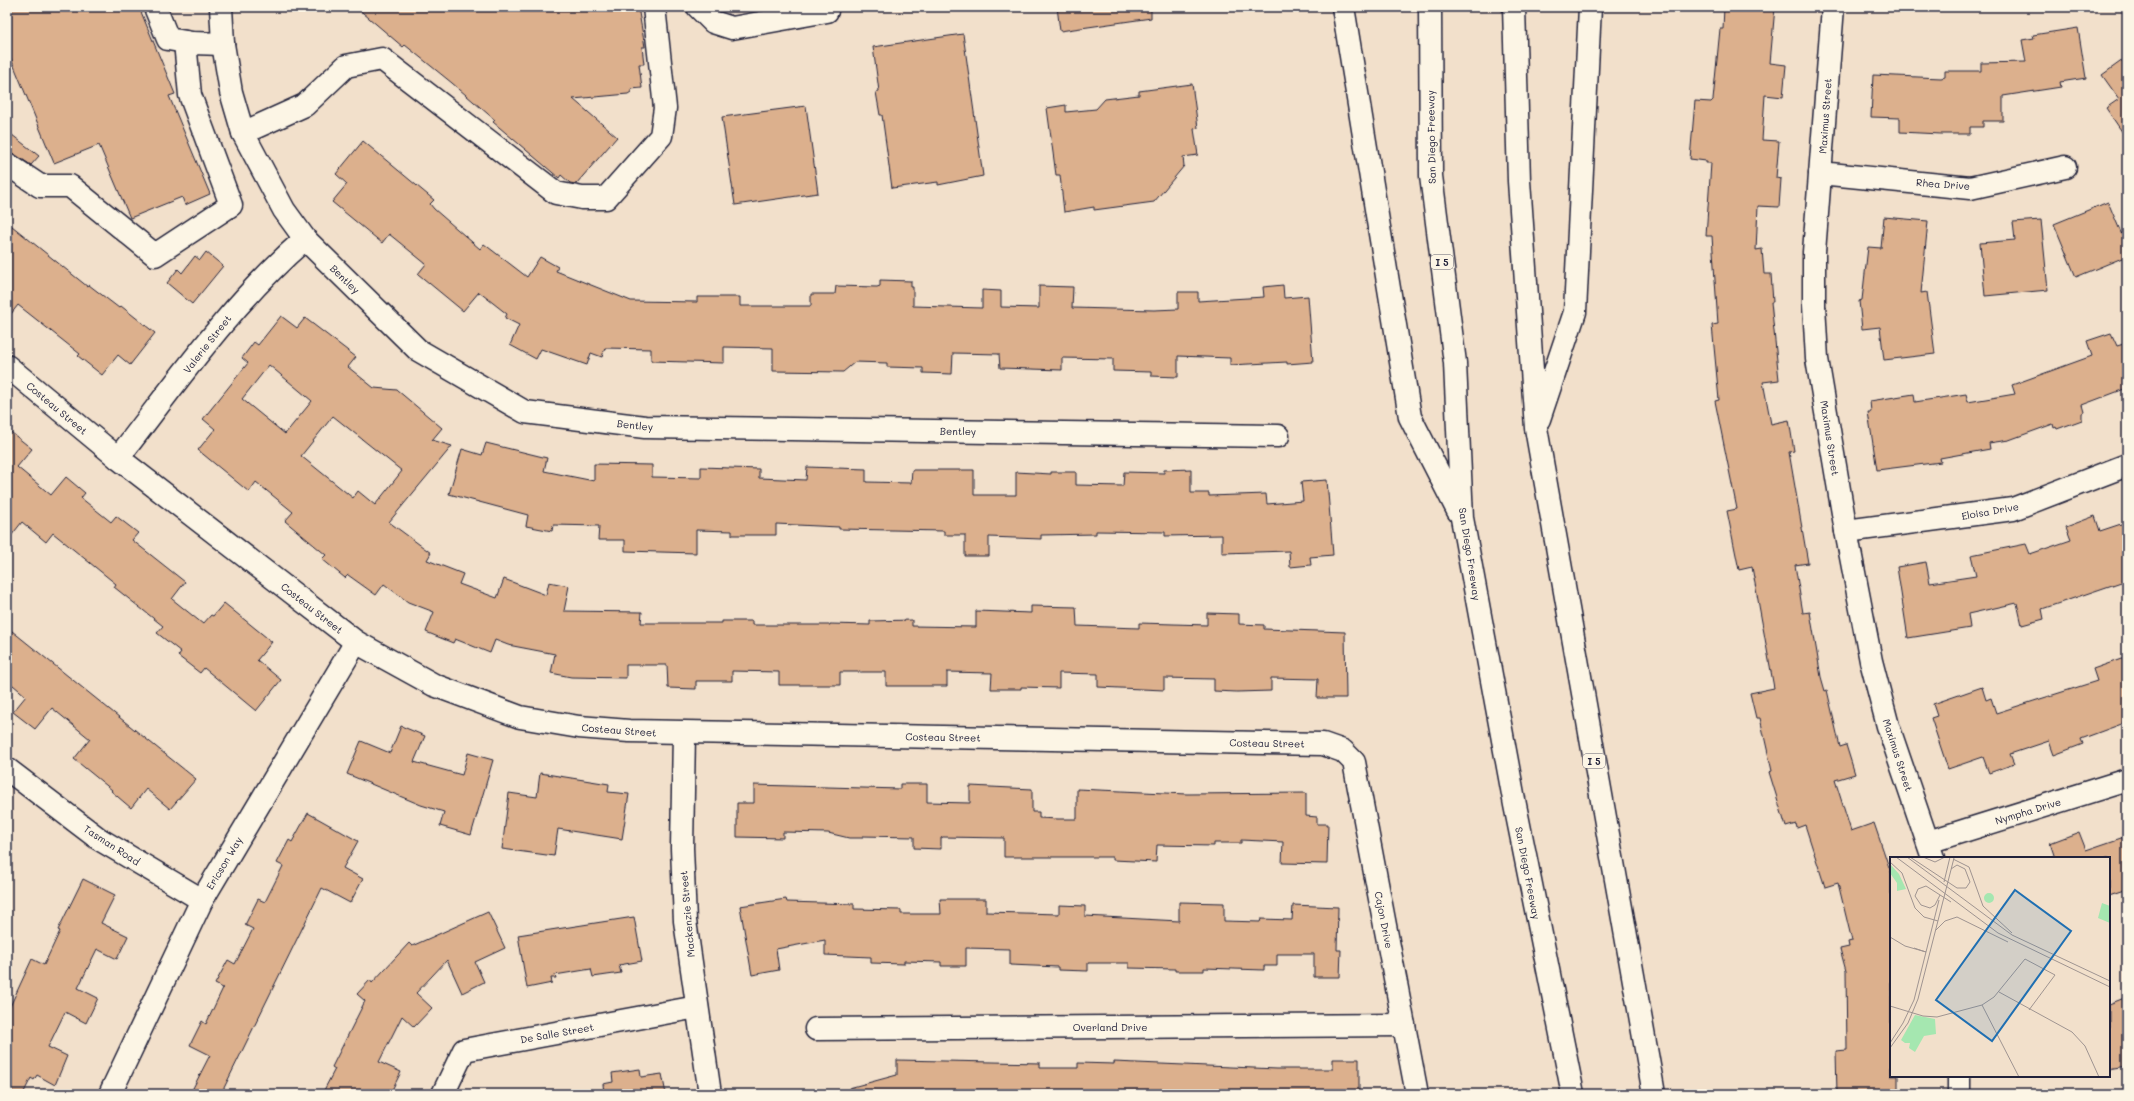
<svg xmlns="http://www.w3.org/2000/svg" width="2134" height="1101" font-family="Mali,sans-serif">
<rect width="100%" height="100%" fill="#f2e0cb"/>
<filter id="ink" filterUnits="userSpaceOnUse"><feTurbulence type="fractalNoise" baseFrequency=".025" numOctaves="2"/><feDisplacementMap in="SourceGraphic" scale="8" xChannelSelector="R" yChannelSelector="G"/><feConvolveMatrix kernelMatrix="1 2 1 2 8 2 1 2 1" color-interpolation-filters="sRGB"/></filter>
<g filter="url(#ink)">
<!-- building -->
<g fill="#dcb08d" stroke="#22223b" fill-rule="evenodd">
<path d="M 7,7 L 139,7 L 175,94 L 169,96 L 210,194 L 185,205 L 182,197 L 130,218 L 99,145 L 54,163 L 7,49 Z"/>
<path d="M 356,7 L 638,7 L 645,47 L 642,47 L 644,64 L 639,64 L 642,88 L 631,89 L 631,92 L 628,94 L 573,99 L 617,137 L 576,184 L 570,183 L 561,175 L 559,178 L 493,122 L 495,120 L 452,83 L 405,45 L 403,47 Z"/>
<path d="M 1057,7 L 1151,7 L 1151,18 L 1060,31 Z"/>
<path d="M 1724,7 L 1775,7 L 1770,63 L 1786,65 L 1783,97 L 1765,95 L 1762,140 L 1779,141 L 1776,178 L 1781,179 L 1779,207 L 1758,206 L 1756,250 L 1762,249 L 1764,274 L 1771,274 L 1773,302 L 1771,302 L 1779,380 L 1763,382 L 1771,424 L 1789,420 L 1794,451 L 1789,452 L 1808,563 L 1795,565 L 1803,613 L 1810,612 L 1821,677 L 1825,691 L 1827,690 L 1840,747 L 1846,745 L 1855,774 L 1835,780 L 1851,831 L 1874,823 L 1891,873 L 1891,1076 L 1898,1076 L 1898,1094 L 1837,1094 L 1836,1051 L 1847,1050 L 1846,971 L 1840,949 L 1849,947 L 1848,942 L 1852,941 L 1838,883 L 1825,887 L 1805,825 L 1797,828 L 1796,824 L 1786,827 L 1769,772 L 1772,771 L 1760,718 L 1756,718 L 1750,693 L 1774,688 L 1752,567 L 1739,570 L 1727,511 L 1737,509 L 1715,401 L 1719,400 L 1712,325 L 1718,324 L 1712,236 L 1706,236 L 1711,163 L 1706,163 L 1706,161 L 1690,159 L 1695,101 L 1711,102 L 1713,100 L 1720,29 L 1723,29 Z"/>
<path d="M 2078,28 L 2086,78 L 2060,82 L 2061,87 L 2003,96 L 2003,121 L 1983,121 L 1983,127 L 1970,127 L 1970,134 L 1940,134 L 1900,132 L 1900,118 L 1871,117 L 1873,75 L 1941,78 L 1945,77 L 1945,71 L 1981,71 L 1981,63 L 2026,62 L 2022,40 L 2034,38 L 2033,35 Z"/>
<path d="M 963,34 L 983,176 L 938,185 L 938,182 L 892,188 L 882,115 L 880,115 L 876,92 L 879,91 L 873,47 Z"/>
<path d="M 2127,57 L 2127,139 L 2106,108 L 2119,99 L 2102,75 Z"/>
<path d="M 1192,84 L 1198,128 L 1194,129 L 1198,155 L 1183,157 L 1184,166 L 1154,202 L 1094,210 L 1094,207 L 1064,212 L 1060,175 L 1056,175 L 1047,108 L 1066,105 L 1066,112 L 1096,109 L 1105,99 L 1139,95 L 1139,91 Z"/>
<path d="M 806,106 L 818,193 L 735,205 L 722,117 Z"/>
<path d="M 7,131 L 39,156 L 31,165 L 14,154 L 7,152 Z"/>
<path d="M 363,141 L 434,200 L 430,204 L 434,209 L 480,249 L 484,244 L 527,277 L 540,257 L 558,267 L 556,271 L 631,301 L 697,302 L 697,297 L 740,297 L 740,306 L 811,306 L 811,294 L 835,294 L 836,286 L 877,287 L 880,286 L 880,280 L 911,281 L 911,287 L 913,287 L 913,306 L 982,308 L 982,290 L 1001,291 L 1001,307 L 1039,308 L 1039,286 L 1073,287 L 1072,308 L 1154,310 L 1178,309 L 1178,292 L 1198,292 L 1198,301 L 1264,297 L 1263,287 L 1283,285 L 1284,298 L 1308,296 L 1313,362 L 1287,364 L 1287,362 L 1230,365 L 1230,358 L 1178,356 L 1178,377 L 1151,376 L 1151,372 L 1113,371 L 1113,359 L 1062,358 L 1062,370 L 1000,368 L 999,354 L 953,353 L 952,374 L 923,373 L 923,368 L 887,367 L 887,363 L 855,362 L 843,372 L 773,371 L 773,348 L 724,347 L 724,363 L 651,361 L 651,349 L 605,348 L 602,357 L 591,353 L 587,365 L 541,349 L 536,359 L 510,345 L 519,325 L 505,318 L 507,314 L 479,292 L 463,311 L 418,274 L 426,264 L 389,234 L 382,243 L 332,202 L 347,184 L 336,174 Z"/>
<path d="M 2108,202 L 2127,247 L 2127,256 L 2076,277 L 2054,224 Z"/>
<path d="M 1884,217 L 1928,221 L 1921,293 L 1927,292 L 1935,354 L 1884,360 L 1880,327 L 1862,329 L 1859,301 L 1862,300 L 1868,247 L 1881,248 Z"/>
<path d="M 2041,220 L 2048,290 L 1985,296 L 1980,243 L 2015,240 L 2013,222 Z"/>
<path d="M 7,222 L 88,287 L 89,285 L 119,308 L 121,306 L 155,333 L 130,365 L 118,355 L 102,375 L 78,356 L 80,354 L 18,305 L 7,319 Z"/>
<path d="M 206,252 L 223,266 L 192,304 L 167,283 L 178,269 L 182,273 L 195,256 L 200,260 Z"/>
<path d="M 281,316 L 297,328 L 305,318 L 356,357 L 348,367 L 374,388 L 397,390 L 442,428 L 432,440 L 452,446 L 389,522 L 431,553 L 427,560 L 463,574 L 459,584 L 497,598 L 504,579 L 546,595 L 549,582 L 569,586 L 564,611 L 642,612 L 641,623 L 722,623 L 722,621 L 752,621 L 752,625 L 830,625 L 830,624 L 870,625 L 870,621 L 912,620 L 912,626 L 976,627 L 976,611 L 1031,613 L 1031,606 L 1076,607 L 1077,626 L 1139,628 L 1139,623 L 1207,625 L 1207,613 L 1239,614 L 1239,624 L 1264,625 L 1264,629 L 1345,632 L 1346,698 L 1317,698 L 1318,679 L 1271,678 L 1271,691 L 1237,692 L 1214,691 L 1214,679 L 1164,678 L 1164,690 L 1098,687 L 1098,674 L 1059,673 L 1059,688 L 1021,687 L 1021,689 L 991,689 L 992,673 L 947,672 L 947,686 L 886,686 L 886,672 L 840,672 L 840,685 L 779,685 L 779,672 L 732,671 L 732,681 L 696,681 L 696,689 L 668,688 L 667,665 L 626,665 L 626,678 L 571,677 L 551,673 L 555,654 L 508,645 L 495,640 L 490,653 L 455,639 L 453,643 L 426,632 L 434,612 L 408,602 L 384,584 L 376,595 L 348,575 L 345,578 L 322,559 L 326,555 L 285,521 L 293,512 L 256,482 L 249,492 L 198,450 L 215,429 L 203,419 L 248,363 L 242,358 L 254,342 L 258,345 ZM 269,365 L 312,401 L 285,434 L 242,399 ZM 333,416 L 402,471 L 375,505 L 358,491 L 353,498 L 301,456 Z"/>
<path d="M 2111,333 L 2117,346 L 2127,343 L 2127,388 L 2082,405 L 2084,412 L 2082,413 L 2082,420 L 2057,429 L 2056,427 L 2054,428 L 2053,424 L 2009,440 L 1989,443 L 1990,449 L 1940,458 L 1941,462 L 1877,470 L 1868,412 L 1871,412 L 1870,401 L 1914,394 L 1915,402 L 1966,394 L 1968,402 L 2015,394 L 2012,385 L 2092,356 L 2087,341 Z"/>
<path d="M 7,429 L 32,449 L 17,467 L 51,495 L 66,477 L 85,493 L 81,498 L 111,522 L 116,516 L 138,533 L 132,540 L 185,582 L 172,599 L 203,624 L 211,615 L 213,616 L 224,603 L 272,642 L 257,660 L 281,680 L 256,711 L 204,668 L 200,673 L 178,656 L 181,652 L 157,633 L 163,626 L 114,587 L 116,584 L 53,533 L 46,542 L 22,522 L 7,541 Z"/>
<path d="M 486,443 L 547,458 L 544,471 L 594,481 L 594,464 L 652,465 L 652,477 L 701,478 L 701,467 L 759,469 L 759,478 L 806,480 L 807,467 L 866,469 L 866,482 L 911,483 L 912,470 L 974,470 L 974,495 L 1016,495 L 1016,472 L 1051,474 L 1051,472 L 1076,472 L 1076,485 L 1123,486 L 1124,472 L 1164,473 L 1164,470 L 1191,469 L 1191,493 L 1209,493 L 1209,496 L 1266,494 L 1267,504 L 1303,501 L 1301,482 L 1327,480 L 1333,555 L 1310,557 L 1311,565 L 1290,567 L 1289,551 L 1222,553 L 1222,535 L 1165,536 L 1165,532 L 1096,531 L 1096,534 L 1041,535 L 1041,539 L 989,537 L 989,556 L 965,556 L 965,535 L 944,535 L 944,531 L 839,529 L 839,527 L 776,524 L 776,535 L 732,535 L 732,531 L 696,530 L 696,553 L 625,551 L 625,540 L 598,540 L 599,526 L 553,525 L 552,531 L 526,526 L 528,515 L 449,494 L 462,449 L 482,455 Z"/>
<path d="M 2095,516 L 2100,531 L 2127,522 L 2127,580 L 2042,609 L 2044,619 L 2022,625 L 2017,603 L 1968,614 L 1970,628 L 1908,638 L 1897,567 L 1926,562 L 1930,583 L 1976,576 L 1971,555 L 2026,544 L 2030,554 L 2071,540 L 2066,527 Z"/>
<path d="M 7,627 L 196,779 L 170,809 L 146,789 L 131,808 L 111,791 L 112,790 L 74,759 L 90,739 L 52,708 L 35,729 L 13,712 L 26,696 L 7,680 Z"/>
<path d="M 2127,657 L 2127,722 L 2081,739 L 2083,744 L 2054,755 L 2049,741 L 2010,754 L 2014,764 L 1989,773 L 1983,757 L 1948,769 L 1931,718 L 1937,716 L 1933,704 L 1982,687 L 1986,700 L 1991,698 L 1996,713 L 2097,681 L 2093,669 Z"/>
<path d="M 401,726 L 425,736 L 414,762 L 462,775 L 468,753 L 493,760 L 471,835 L 440,826 L 444,812 L 421,805 L 347,774 L 361,741 L 390,753 Z"/>
<path d="M 540,773 L 609,784 L 608,792 L 629,794 L 622,839 L 558,829 L 554,856 L 502,849 L 509,793 L 537,797 Z"/>
<path d="M 900,784 L 927,784 L 927,802 L 970,803 L 970,786 L 1032,789 L 1032,812 L 1039,812 L 1039,818 L 1058,819 L 1077,819 L 1077,789 L 1187,794 L 1306,793 L 1306,816 L 1317,817 L 1317,824 L 1328,824 L 1327,864 L 1282,863 L 1283,842 L 1241,840 L 1241,843 L 1214,843 L 1214,846 L 1157,845 L 1156,862 L 1113,860 L 1113,857 L 1004,857 L 1004,838 L 943,837 L 941,838 L 941,849 L 914,848 L 914,837 L 862,836 L 862,838 L 849,838 L 828,833 L 783,832 L 783,838 L 737,837 L 737,803 L 754,803 L 754,785 L 900,789 Z"/>
<path d="M 308,813 L 358,841 L 343,868 L 363,879 L 350,903 L 322,888 L 221,1094 L 190,1094 L 210,1055 L 190,1045 L 202,1021 L 206,1024 L 223,988 L 215,984 L 228,960 L 235,964 L 253,929 L 245,925 L 258,899 L 265,902 L 283,866 L 277,863 L 289,840 L 292,842 Z"/>
<path d="M 2079,832 L 2086,850 L 2127,836 L 2127,889 L 2109,895 L 2109,858 L 2055,858 L 2050,843 Z"/>
<path d="M 83,879 L 115,895 L 101,923 L 128,936 L 117,959 L 97,949 L 78,988 L 98,998 L 86,1023 L 65,1012 L 48,1047 L 67,1056 L 55,1085 L 37,1075 L 34,1080 L 31,1078 L 23,1094 L 7,1094 L 7,1013 L 32,959 L 44,965 L 60,931 L 58,930 Z"/>
<path d="M 786,899 L 787,902 L 854,904 L 854,909 L 901,910 L 901,914 L 941,914 L 940,899 L 986,899 L 986,912 L 1059,914 L 1059,905 L 1085,906 L 1085,916 L 1179,921 L 1179,902 L 1224,903 L 1224,921 L 1260,922 L 1261,919 L 1292,920 L 1293,905 L 1338,907 L 1337,950 L 1341,950 L 1340,977 L 1314,977 L 1314,954 L 1277,954 L 1277,966 L 1264,966 L 1264,970 L 1204,968 L 1204,971 L 1175,971 L 1175,969 L 1129,968 L 1129,963 L 1088,963 L 1088,971 L 1058,970 L 1058,967 L 1010,965 L 1010,949 L 966,948 L 966,966 L 941,966 L 941,962 L 904,961 L 904,964 L 871,963 L 871,957 L 825,955 L 825,940 L 776,949 L 779,970 L 752,975 L 740,906 Z"/>
<path d="M 488,912 L 505,948 L 475,962 L 484,982 L 462,993 L 447,960 L 416,993 L 432,1008 L 414,1027 L 402,1016 L 379,1062 L 401,1072 L 390,1094 L 322,1094 L 335,1069 L 332,1067 L 365,1001 L 357,994 L 370,980 L 372,983 L 409,943 L 412,946 Z"/>
<path d="M 634,917 L 642,961 L 619,965 L 621,973 L 593,977 L 591,969 L 555,975 L 556,978 L 551,978 L 552,983 L 527,988 L 518,935 Z"/>
<path d="M 2127,997 L 2127,1067 L 2109,1070 L 2109,1004 Z"/>
<path d="M 1333,1059 L 1359,1059 L 1359,1094 L 850,1094 L 849,1088 L 897,1075 L 897,1060 L 1040,1063 L 1040,1068 L 1078,1068 L 1078,1063 L 1114,1064 L 1114,1062 L 1277,1069 L 1333,1069 Z"/>
<path d="M 640,1069 L 641,1077 L 662,1074 L 666,1094 L 604,1094 L 603,1084 L 613,1082 L 612,1073 Z"/>
</g>
<g fill="none" stroke-linecap="round" stroke-linejoin="round">
<defs>
<g id="minor">
<path d="M 155,7 L 168,39 L 192,43 L 223,44"/>
<path d="M 221,7 L 223,44 L 231,92 L 243,133 L 284,210 L 305,239 L 418,350 L 525,412 L 645,427 L 1278,436"/>
<path d="M 698,7 L 713,22 L 732,28 L 827,11"/>
<path d="M 1833,7 L 1814,252 L 1814,305 L 1817,359 L 1846,531 L 1871,661 L 1888,726 L 1933,858"/>
<path d="M 243,133 L 305,105 L 346,66 L 382,59 L 556,193 L 582,198 L 606,198 L 661,136 L 665,108 L 654,7"/>
<path d="M 7,164 L 40,186 L 70,186 L 155,255 L 231,205 L 190,95 L 185,42"/>
<path d="M 1820,173 L 1970,188 L 2065,167"/>
<path d="M 7,366 L 118,458 L 356,642 L 434,685 L 520,717 L 579,727 L 629,731 L 1323,744 L 1343,751 L 1354,762 L 1417,1094"/>
<path d="M 118,458 C 177,382 232,302 305,239"/>
<path d="M 1846,531 L 2013,509 L 2127,465"/>
<path d="M 684,733 L 682,848 L 685,921 L 710,1094"/>
<path d="M 7,769 L 99,839 L 202,900"/>
<path d="M 1928,842 L 2127,780"/>
<path d="M 816,1029 L 1404,1025"/>
<path d="M 110,1094 L 202,900 L 356,642"/>
<path d="M 443,1094 L 464,1050 L 697,1007"/>
<path d="M 1959,1094 L 1959,1076"/>
</g>
<g id="highway">
<path d="M 1343,7 L 1410,417 L 1458,511"/>
<path d="M 1430,7 L 1431,176 L 1455,363 L 1462,518 L 1515,805 L 1573,1094"/>
<path d="M 1514,7 L 1519,181 L 1536,428 L 1654,1094"/>
<path d="M 1539,419 L 1575,312 L 1590,7"/>
</g>
</defs>
<!-- minor casing -->
<use href="#minor" stroke="#22223b" stroke-width="25"/>
<!-- highway casing -->
<use href="#highway" stroke="#22223b" stroke-width="25"/>
<!-- minor -->
<use href="#minor" stroke="#fcf5e5" stroke-width="22"/>
<!-- highway -->
<use href="#highway" stroke="#fcf5e5" stroke-width="22"/>
</g>
</g>
<g text-anchor="middle" dominant-baseline="central" stroke-width="4" stroke-linejoin="round" paint-order="stroke">
<!-- shield labels -->
<g fill="#fcf5e5" stroke="#63616e" stroke-width="1">
<rect x="1431" y="255" width="22" height="14" rx="3"/>
<rect x="1583" y="754" width="22" height="14" rx="3"/>
</g>
<g font-size="9" font-weight="bold" fill="#22223b">
<text x="1442" y="262">I 5</text>
<text x="1594" y="761">I 5</text>
</g>
<!-- street labels -->
<g font-size="10" fill="#22223b" stroke="#fcf5e5">
<text transform="translate(1825 116) rotate(-86)">Maximus Street</text>
<text transform="translate(1431 137) rotate(-91)">San Diego Freeway</text>
<text transform="translate(1943 184) rotate(4)">Rhea Drive</text>
<text transform="translate(345 279) rotate(44)">Bentley</text>
<text transform="translate(207 344) rotate(-52)">Valerie Street</text>
<text transform="translate(57 408) rotate(40)">Costeau Street</text>
<text transform="translate(635 425) rotate(6)">Bentley</text>
<text transform="translate(958 431) rotate(1)">Bentley</text>
<text transform="translate(1830 438) rotate(81)">Maximus Street</text>
<text transform="translate(1990 511) rotate(-10)">Eloisa Drive</text>
<text transform="translate(1470 554) rotate(81)">San Diego Freeway</text>
<text transform="translate(312 608) rotate(38)">Costeau Street</text>
<text transform="translate(619 730) rotate(4)">Costeau Street</text>
<text transform="translate(943 737) rotate(1)">Costeau Street</text>
<text transform="translate(1267 743) rotate(1)">Costeau Street</text>
<text transform="translate(1898 755) rotate(72)">Maximus Street</text>
<text transform="translate(2028 811) rotate(-17)">Nympha Drive</text>
<text transform="translate(112 845) rotate(33)">Tasman Road</text>
<text transform="translate(224 863) rotate(-59)">Ericson Way</text>
<text transform="translate(1528 873) rotate(79)">San Diego Freeway</text>
<text transform="translate(687 914) rotate(-95)">Mackenzie Street</text>
<text transform="translate(1384 920) rotate(79)">Cajon Drive</text>
<text x="1110" y="1027">Overland Drive</text>
<text transform="translate(557 1033) rotate(-10)">De Salle Street</text>
</g>
</g>
<!-- overview -->
<g transform="translate(1890 857)">
<rect width="220" height="220" fill="#f2e0cb"/>
<path d="M 0,7 L 9,17 L 16,32 L 7,34 L 7,26 L 0,16 ZM94 41a5 5 0 1 1 10 0a5 5 0 1 1-10 0ZM 212,46 L 220,49 L 220,66 L 208,61 ZM 25,158 L 45,162 L 46,177 L 34,179 L 25,195 L 19,191 L 20,186 L 15,186 L 11,183 Z" fill="#a5e7b0"/>
<path fill="none" stroke="#9f9491" stroke-width="1" d="M 6,0 L 108,76 L 220,130M 17,0 L 122,78 L 220,124M 20,0 L 67,31 L 76,31 L 80,25 L 75,12 L 67,8 L 61,12M 33,0 L 45,5 L 55,0M 63,2 L 79,10 L 93,49 L 122,76M 0,5 L 12,16 L 25,51 L 34,60 L 48,64M 54,25 L 60,0M 50,38 L 45,48 L 40,51 L 31,48 L 25,39 L 28,32 L 36,29 L 61,45M 46,73 L 55,64 L 67,60 L 118,85M 0,80 L 15,89 L 36,95M 24,91 L 36,95M 109,135 L 182,175 L 195,189 L 209,220M 92,148 L 129,220M 0,149 L 33,159 L 47,160 L 92,148 L 104,140 L 135,102 L 165,118 L 139,153M 0,186 L 13,166 L 24,143 L 49,43M 0,191 L 18,166 L 28,142 L 64,1"/>
<path fill="#1f6fb2" fill-opacity="0.15" stroke="#1f6fb2" stroke-width="2" d="M 125,33 L 181,74 L 102,184 L 46,143 Z"/>
<rect width="220" height="220" fill="none" stroke="#22223b" stroke-width="2"/>
</g>
<!-- margin -->
<rect width="2134" height="1101" fill="none" stroke="#fcf5e5" stroke-width="24"/>
<rect x="12" y="12" width="2110" height="1077" fill="none" stroke="#22223b" stroke-width="1.5" filter="url(#ink)"/>
</svg>
